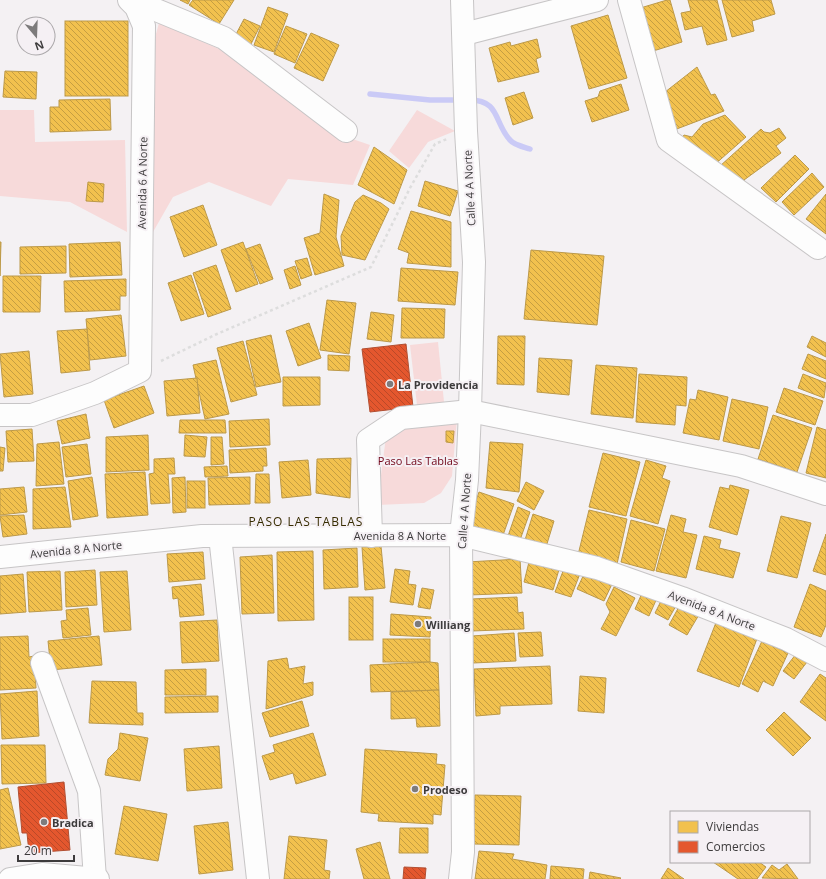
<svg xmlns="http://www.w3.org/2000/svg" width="826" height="879" font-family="'Open Sans',sans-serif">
<defs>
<pattern id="homes-back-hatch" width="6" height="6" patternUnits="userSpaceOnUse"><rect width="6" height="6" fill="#f2c14e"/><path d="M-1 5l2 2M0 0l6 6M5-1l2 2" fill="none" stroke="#c59e42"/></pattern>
<pattern id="shops-back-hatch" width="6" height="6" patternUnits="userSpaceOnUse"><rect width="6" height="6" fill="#e4572e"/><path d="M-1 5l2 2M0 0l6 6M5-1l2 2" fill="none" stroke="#ba4928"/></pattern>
</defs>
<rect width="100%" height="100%" fill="#f4f1f3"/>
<!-- green -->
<g fill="#f7dada">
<path d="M 159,23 L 238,57 L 341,135 L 370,145 L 353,185 L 288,179 L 271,206 L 209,182 L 173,197 L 153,232 L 147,233 L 151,52 Z"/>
<path d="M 0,110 L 34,110 L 35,142 L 125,140 L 127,232 L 70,202 L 0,196 Z"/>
<path d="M 417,110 L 455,131 L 428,142 L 409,168 L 389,151 Z"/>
<path d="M 438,342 L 444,402 L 417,405 L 410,345 Z"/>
<path d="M 457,419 L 452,476 L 441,493 L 424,503 L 377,505 L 386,437 L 409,420 Z"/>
</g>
<!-- homes -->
<g fill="url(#homes-back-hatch)" stroke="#bc9949">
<path d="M 180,0 L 190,0 L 188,4 Z"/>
<path d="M 193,0 L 234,0 L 219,24 L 189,5 Z"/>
<path d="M 667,0 L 670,0 L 682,42 L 650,52 L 637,9 Z"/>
<path d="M 688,0 L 717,0 L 727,40 L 707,45 L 702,26 L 685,30 L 681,13 L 691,11 Z"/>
<path d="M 722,0 L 771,0 L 775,14 L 752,21 L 754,31 L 732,37 Z"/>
<path d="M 268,7 L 288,14 L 274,52 L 254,45 Z"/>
<path d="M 608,15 L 627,78 L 589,89 L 571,26 Z"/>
<path d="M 244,19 L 260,26 L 250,46 L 234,38 Z"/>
<rect x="65" y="21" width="63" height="75"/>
<path d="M 286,26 L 307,34 L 295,63 L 274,54 Z"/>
<path d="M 311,33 L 339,45 L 323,81 L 294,68 Z"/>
<path d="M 537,39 L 541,57 L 536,59 L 539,72 L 498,82 L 489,48 L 510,42 L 511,46 Z"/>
<path d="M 697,67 L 711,95 L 715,94 L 724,111 L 674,130 L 660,96 Z"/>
<path d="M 5,71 L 37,72 L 36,99 L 3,97 Z"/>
<path d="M 621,84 L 629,110 L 592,122 L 585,101 L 598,97 L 600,91 Z"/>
<path d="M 524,92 L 533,118 L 513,125 L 505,98 Z"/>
<path d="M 110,99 L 111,130 L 50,132 L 50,107 L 59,107 L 59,100 Z"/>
<path d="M 725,115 L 746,137 L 713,166 L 680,141 L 684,135 L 692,137 L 703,124 Z"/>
<path d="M 779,128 L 786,138 L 776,146 L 781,153 L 744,180 L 746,185 L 720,166 L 761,129 L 764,132 L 770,133 Z"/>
<path d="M 374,147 L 407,170 L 394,204 L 358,185 Z"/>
<path d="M 795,155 L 809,169 L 776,202 L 761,188 Z"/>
<path d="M 812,173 L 824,187 L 794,215 L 782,202 Z"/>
<path d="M 425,181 L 458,191 L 450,216 L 418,206 Z"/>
<path d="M 88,182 L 104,184 L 103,202 L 86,201 Z"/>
<path d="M 324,194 L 339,200 L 336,237 L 344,266 L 315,275 L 304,238 L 320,233 Z"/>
<path d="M 826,194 L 826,234 L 806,219 Z"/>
<path d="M 363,195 L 381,203 L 389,209 L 365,260 L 342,255 L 341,236 L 355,202 Z"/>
<path d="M 203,205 L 217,245 L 184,257 L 170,217 Z"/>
<path d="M 411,211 L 451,222 L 451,267 L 407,263 L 409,253 L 398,249 Z"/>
<path d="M 0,242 L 1,242 L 0,276 Z"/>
<path d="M 120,242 L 122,275 L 70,277 L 69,244 Z"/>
<path d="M 243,242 L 258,284 L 236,292 L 221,250 Z"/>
<path d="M 260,244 L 273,279 L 260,284 L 246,249 Z"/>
<path d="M 66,246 L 66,273 L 20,274 L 20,247 Z"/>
<path d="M 531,250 L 604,256 L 597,325 L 524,319 Z"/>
<path d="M 307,258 L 312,275 L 301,279 L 295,261 Z"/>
<path d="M 216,265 L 231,309 L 208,317 L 193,273 Z"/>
<path d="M 295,266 L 301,285 L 290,289 L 284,270 Z"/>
<path d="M 401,268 L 458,272 L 455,305 L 398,301 Z"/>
<path d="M 191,275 L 204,314 L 181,321 L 168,283 Z"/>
<path d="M 3,276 L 41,276 L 40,312 L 3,312 Z"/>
<path d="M 126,279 L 126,296 L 120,296 L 120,310 L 65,312 L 64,281 Z"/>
<path d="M 327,300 L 356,303 L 349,354 L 320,350 Z"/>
<path d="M 402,308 L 445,309 L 444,338 L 401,338 Z"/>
<path d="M 371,312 L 394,315 L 391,342 L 367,339 Z"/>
<path d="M 121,315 L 126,356 L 90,360 L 86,319 Z"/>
<path d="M 309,323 L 321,358 L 298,366 L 286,331 Z"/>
<path d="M 87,329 L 90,370 L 61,373 L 57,331 Z"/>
<path d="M 271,335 L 281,382 L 256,387 L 246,341 Z"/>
<path d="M 498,336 L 525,336 L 524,385 L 497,384 Z"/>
<path d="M 812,336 L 826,343 L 826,357 L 807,347 Z"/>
<path d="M 243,341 L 257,395 L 231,402 L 217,348 Z"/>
<path d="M 29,351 L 33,394 L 4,397 L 0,354 Z"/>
<path d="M 808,354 L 826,361 L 826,379 L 802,369 Z"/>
<path d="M 328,355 L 350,356 L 349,371 L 328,370 Z"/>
<path d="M 539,358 L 572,360 L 569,395 L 537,392 Z"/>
<path d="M 216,360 L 229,414 L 205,419 L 193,365 Z"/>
<path d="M 596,365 L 637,368 L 633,418 L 591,414 Z"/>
<path d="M 639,374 L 687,377 L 686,406 L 676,405 L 675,425 L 636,422 Z"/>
<path d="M 803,374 L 826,383 L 824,398 L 798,388 Z"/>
<path d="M 283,377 L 320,377 L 320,405 L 283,406 Z"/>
<path d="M 197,378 L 200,413 L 167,416 L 164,381 Z"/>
<path d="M 144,386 L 154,413 L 114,428 L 104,400 Z"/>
<path d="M 784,388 L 823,401 L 815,425 L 776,412 Z"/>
<path d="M 698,390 L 728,397 L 719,440 L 683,433 L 690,399 L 696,400 Z"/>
<path d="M 732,399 L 768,407 L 759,449 L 723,441 Z"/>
<path d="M 86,414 L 90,438 L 62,444 L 57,421 Z"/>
<path d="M 773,415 L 812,428 L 797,472 L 758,459 Z"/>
<path d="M 269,419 L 270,445 L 230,447 L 229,421 Z"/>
<path d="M 180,420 L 225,420 L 226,433 L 179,433 Z"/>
<path d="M 817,427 L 826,430 L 826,478 L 806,473 Z"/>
<path d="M 32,429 L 34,461 L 8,462 L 6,431 Z"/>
<path d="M 446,431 L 454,431 L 453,443 L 446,442 Z"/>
<path d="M 148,435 L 149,470 L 106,472 L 106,437 Z"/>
<path d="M 185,435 L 207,437 L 205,457 L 184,456 Z"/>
<path d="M 211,437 L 222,437 L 224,464 L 211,465 Z"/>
<path d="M 59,442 L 64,484 L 36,486 L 37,444 Z"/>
<path d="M 490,442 L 523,444 L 519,492 L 486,488 Z"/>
<path d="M 87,444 L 91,474 L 66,477 L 62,447 Z"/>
<path d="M 0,447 L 5,448 L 3,471 L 0,471 Z"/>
<path d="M 266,448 L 267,466 L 263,466 L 263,471 L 230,473 L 229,450 Z"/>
<path d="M 603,453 L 640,462 L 626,516 L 589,507 Z"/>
<path d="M 174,458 L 175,474 L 168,474 L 170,503 L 151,504 L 149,474 L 154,473 L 154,459 Z"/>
<path d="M 351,458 L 350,498 L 316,493 L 317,459 Z"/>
<path d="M 308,460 L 311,495 L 282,498 L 279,462 Z"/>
<path d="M 646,460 L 666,466 L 662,478 L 670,481 L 658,524 L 630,516 Z"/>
<path d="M 227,466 L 228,476 L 205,477 L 204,467 Z"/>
<path d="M 145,472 L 148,515 L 107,518 L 105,474 Z"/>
<path d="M 256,474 L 269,474 L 270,503 L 255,503 Z"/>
<path d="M 92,477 L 98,516 L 73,520 L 68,481 Z"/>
<path d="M 185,477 L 186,512 L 173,513 L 172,478 Z"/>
<path d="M 250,477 L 250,504 L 209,505 L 208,478 Z"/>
<rect x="187" y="481" width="18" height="27"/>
<path d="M 526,482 L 544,491 L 534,510 L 517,501 Z"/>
<path d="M 730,485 L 749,490 L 737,535 L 709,527 L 720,487 L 729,489 Z"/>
<path d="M 24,487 L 27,512 L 0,515 L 0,489 Z"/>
<path d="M 65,487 L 71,527 L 33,529 L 33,489 Z"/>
<path d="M 479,492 L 514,504 L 502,538 L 467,526 Z"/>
<path d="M 518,507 L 530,512 L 520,540 L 508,536 Z"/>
<path d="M 589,510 L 627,519 L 617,564 L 578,555 Z"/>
<path d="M 533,514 L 554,521 L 546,547 L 525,540 Z"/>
<path d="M 24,515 L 27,534 L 3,537 L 0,516 Z"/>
<path d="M 671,515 L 686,519 L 683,532 L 697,535 L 686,578 L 656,571 Z"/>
<path d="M 781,516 L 811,523 L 797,578 L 767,571 Z"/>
<path d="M 631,520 L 665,529 L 654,571 L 621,562 Z"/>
<path d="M 826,534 L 826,575 L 813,571 Z"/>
<path d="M 704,536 L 721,540 L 719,548 L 740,553 L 733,578 L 696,569 Z"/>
<path d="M 381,546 L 385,588 L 365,590 L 362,547 Z"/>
<path d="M 357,548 L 358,587 L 324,589 L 323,550 Z"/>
<path d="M 313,551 L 314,620 L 278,621 L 277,552 Z"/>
<path d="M 203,552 L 205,579 L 169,582 L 167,554 Z"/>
<path d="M 272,555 L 274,613 L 242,614 L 240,557 Z"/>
<path d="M 530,558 L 560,566 L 553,590 L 524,582 Z"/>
<path d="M 520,559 L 522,593 L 469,595 L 467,562 Z"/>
<path d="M 565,566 L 581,571 L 571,597 L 555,592 Z"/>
<path d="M 395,569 L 410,571 L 408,584 L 416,585 L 413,605 L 390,602 Z"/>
<path d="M 95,570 L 97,605 L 66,607 L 65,572 Z"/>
<path d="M 60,571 L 62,610 L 29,612 L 27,572 Z"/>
<path d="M 127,571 L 131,630 L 104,632 L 100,572 Z"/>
<path d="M 585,572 L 612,584 L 604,601 L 577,589 Z"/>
<path d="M 23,574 L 26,612 L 0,614 L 0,576 Z"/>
<path d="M 201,584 L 204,615 L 180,617 L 178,598 L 173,599 L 172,587 Z"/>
<path d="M 810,584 L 826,591 L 826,625 L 821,637 L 794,627 Z"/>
<path d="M 614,587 L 635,598 L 616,636 L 601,629 L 610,612 L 606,604 Z"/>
<path d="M 422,588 L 434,590 L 430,609 L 418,607 Z"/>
<path d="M 643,591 L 657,598 L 649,616 L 635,609 Z"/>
<rect x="349" y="597" width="24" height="43"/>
<path d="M 517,597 L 518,613 L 523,612 L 524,629 L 472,631 L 471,599 Z"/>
<path d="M 663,597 L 677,604 L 668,620 L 655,613 Z"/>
<path d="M 681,603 L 700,613 L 687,635 L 669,625 Z"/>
<path d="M 88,608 L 91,635 L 63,638 L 61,621 L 67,620 L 66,610 Z"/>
<path d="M 391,614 L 431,617 L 430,637 L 390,635 Z"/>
<path d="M 217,620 L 219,661 L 182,663 L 180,622 Z"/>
<path d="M 717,620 L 758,636 L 739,687 L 697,671 Z"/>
<path d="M 541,632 L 543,656 L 520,657 L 518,633 Z"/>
<path d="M 514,633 L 516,661 L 473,663 L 472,636 Z"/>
<path d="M 28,636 L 29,657 L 34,656 L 36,688 L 0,690 L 0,637 Z"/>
<path d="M 99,636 L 102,665 L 51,670 L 48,641 Z"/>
<rect x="383" y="639" width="47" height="23"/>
<path d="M 762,641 L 788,653 L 773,686 L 763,681 L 758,692 L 742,684 Z"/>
<path d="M 796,654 L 807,662 L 794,679 L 783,671 Z"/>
<path d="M 287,658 L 289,669 L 305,666 L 303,684 L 313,682 L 313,695 L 266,709 L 268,661 Z"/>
<path d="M 430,662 L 438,663 L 439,690 L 371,692 L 370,665 Z"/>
<path d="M 550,666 L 552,704 L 500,706 L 500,714 L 476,716 L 474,669 Z"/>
<path d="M 206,669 L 206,695 L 165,695 L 165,670 Z"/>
<path d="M 820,674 L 826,678 L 826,721 L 800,702 Z"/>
<path d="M 580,676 L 606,678 L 604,713 L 578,711 Z"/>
<path d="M 92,681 L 136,682 L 137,713 L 143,713 L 143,725 L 89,723 Z"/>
<path d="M 439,690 L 440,726 L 417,727 L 416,718 L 391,719 L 391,692 Z"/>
<path d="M 37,691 L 39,736 L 2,739 L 0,694 Z"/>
<path d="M 218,696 L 218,712 L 165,713 L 165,697 Z"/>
<path d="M 302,701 L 309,726 L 270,737 L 262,713 Z"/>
<path d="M 784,712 L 811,738 L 793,756 L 766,730 Z"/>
<path d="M 120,733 L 148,738 L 140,781 L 105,775 L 108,759 L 118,749 Z"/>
<path d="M 313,733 L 326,775 L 296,784 L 293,773 L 270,780 L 262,756 L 275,752 L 273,745 Z"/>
<path d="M 1,745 L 45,745 L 46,783 L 2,784 Z"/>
<path d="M 219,746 L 222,788 L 187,791 L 184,749 Z"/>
<path d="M 365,749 L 437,754 L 436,764 L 445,765 L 441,815 L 433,814 L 433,824 L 378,821 L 379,814 L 361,812 Z"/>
<path d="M 8,788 L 21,845 L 0,849 L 0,790 Z"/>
<path d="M 475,795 L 521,796 L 519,845 L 473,844 Z"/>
<path d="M 124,806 L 167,814 L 158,861 L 115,854 Z"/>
<path d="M 228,822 L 233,870 L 199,874 L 194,826 Z"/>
<path d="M 400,828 L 428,828 L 428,853 L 399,853 Z"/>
<path d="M 289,836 L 327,840 L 324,870 L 330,871 L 329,879 L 284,879 Z"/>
<path d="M 380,842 L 390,879 L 364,879 L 356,849 Z"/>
<path d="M 479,851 L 514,854 L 512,859 L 547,865 L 545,879 L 475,879 Z"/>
<path d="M 713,862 L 759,862 L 766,867 L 757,879 L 738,879 Z"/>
<path d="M 787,864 L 798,879 L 762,878 L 772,865 L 779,870 Z"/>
<path d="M 551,866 L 584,869 L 583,879 L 550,879 Z"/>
<path d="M 668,868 L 684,879 L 661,879 Z"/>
<path d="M 590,872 L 621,878 L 620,879 L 589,879 Z"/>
</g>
<!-- shops -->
<g fill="url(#shops-back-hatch)" stroke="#b24f32">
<path d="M 406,344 L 413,407 L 370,412 L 362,349 Z"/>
<path d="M 64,782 L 70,850 L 29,853 L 27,833 L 22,833 L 18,787 Z"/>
<path d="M 404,867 L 426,868 L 425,879 L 403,879 Z"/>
</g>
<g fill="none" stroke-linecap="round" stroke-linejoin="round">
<!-- stream -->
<g stroke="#cacaf6" stroke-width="5.5">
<path d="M 370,94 L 430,100 L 462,100"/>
<path d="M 470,100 C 500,100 494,123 510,140 C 514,145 524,147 530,149"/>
</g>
<defs>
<g id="minor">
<path d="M 132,0 L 224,38 L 346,131"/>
<path d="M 629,0 L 668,140 L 818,248"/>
<path d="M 464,34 L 597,0"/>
<path d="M 0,415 L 32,415 L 95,393 L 140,371 L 144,26 L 136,7 L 129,0"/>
<path d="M 220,536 L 258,879"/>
<path d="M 371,536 L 368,440 L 401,418 L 470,411 L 741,466 L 826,494"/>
<path d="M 0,557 L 202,536 L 461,535 L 597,568 L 682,598 L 786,639 L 826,660"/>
<path d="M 42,663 L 89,791 L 95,879"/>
<path d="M 10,879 L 42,874 L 98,879"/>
<path d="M 460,879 L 463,852 L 461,535 L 467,480 L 470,411 L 474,262 L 466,131 L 462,0"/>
</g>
</defs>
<!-- minor casing -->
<use href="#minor" stroke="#c7c5c6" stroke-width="24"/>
<!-- path -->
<path stroke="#ddd" stroke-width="2.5" stroke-dasharray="3 3" stroke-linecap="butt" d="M 161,361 L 217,334 L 371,267 L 410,188 L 435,144 L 447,139"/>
<!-- minor -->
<use href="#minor" stroke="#fdfdfd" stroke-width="22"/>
</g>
<!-- markers -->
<g fill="#7d7b7c" stroke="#f5f0f4" stroke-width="1.5">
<circle cx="390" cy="384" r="4"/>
<circle cx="418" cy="624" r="4"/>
<circle cx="415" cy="789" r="4"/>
<circle cx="44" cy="822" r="4"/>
</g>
<g text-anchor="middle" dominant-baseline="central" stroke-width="4" stroke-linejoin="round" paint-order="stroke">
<!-- street labels -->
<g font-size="11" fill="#3d3b3c" stroke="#f5f0f4">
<text transform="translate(142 183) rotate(-89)">Avenida 6 A Norte</text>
<text transform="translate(469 188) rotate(-93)">Calle 4 A Norte</text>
<text transform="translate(464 511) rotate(-86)">Calle 4 A Norte</text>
<text x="400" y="535">Avenida 8 A Norte</text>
<text transform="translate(76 549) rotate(-6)">Avenida 8 A Norte</text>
<text transform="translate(712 610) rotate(21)">Avenida 8 A Norte</text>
</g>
<!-- poi labels -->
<g font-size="11" font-weight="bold" fill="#3d3b3c" stroke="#f5f0f4" text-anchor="start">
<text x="398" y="384">La Providencia</text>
<text x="426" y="624">Williang</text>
<text x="423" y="789">Prodeso</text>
<text x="52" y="822">Bradica</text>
</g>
<!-- park labels -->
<g font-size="11" fill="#700417" stroke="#f5f0f4">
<text x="418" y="460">Paso Las Tablas</text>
</g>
<!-- neighbourhood labels -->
<g font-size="12" letter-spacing="1" fill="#372d02" stroke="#f5f0f4">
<text x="306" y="521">PASO LAS TABLAS</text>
</g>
</g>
<!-- legend -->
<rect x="670" y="811" width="140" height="52" fill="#f5f0f4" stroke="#aba8aa"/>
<rect x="678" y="821" width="20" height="12" fill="#f2c14e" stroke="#aba8aa"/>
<text x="706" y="831" font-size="12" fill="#3d3b3c">Viviendas</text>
<rect x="678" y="841" width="20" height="12" fill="#e4572e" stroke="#aba8aa"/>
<text x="706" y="851" font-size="12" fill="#3d3b3c">Comercios</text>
<!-- north arrow -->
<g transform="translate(36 36) rotate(161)"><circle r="19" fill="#f5f0f4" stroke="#aba8aa"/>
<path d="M0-3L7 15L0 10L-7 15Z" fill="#7d7b7c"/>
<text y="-6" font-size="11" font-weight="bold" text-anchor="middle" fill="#3d3b3c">N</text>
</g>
<!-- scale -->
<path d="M18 855v6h56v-6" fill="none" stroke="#3d3b3c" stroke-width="2"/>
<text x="24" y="855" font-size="12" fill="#3d3b3c" stroke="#f5f0f4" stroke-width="3" paint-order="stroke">20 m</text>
</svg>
